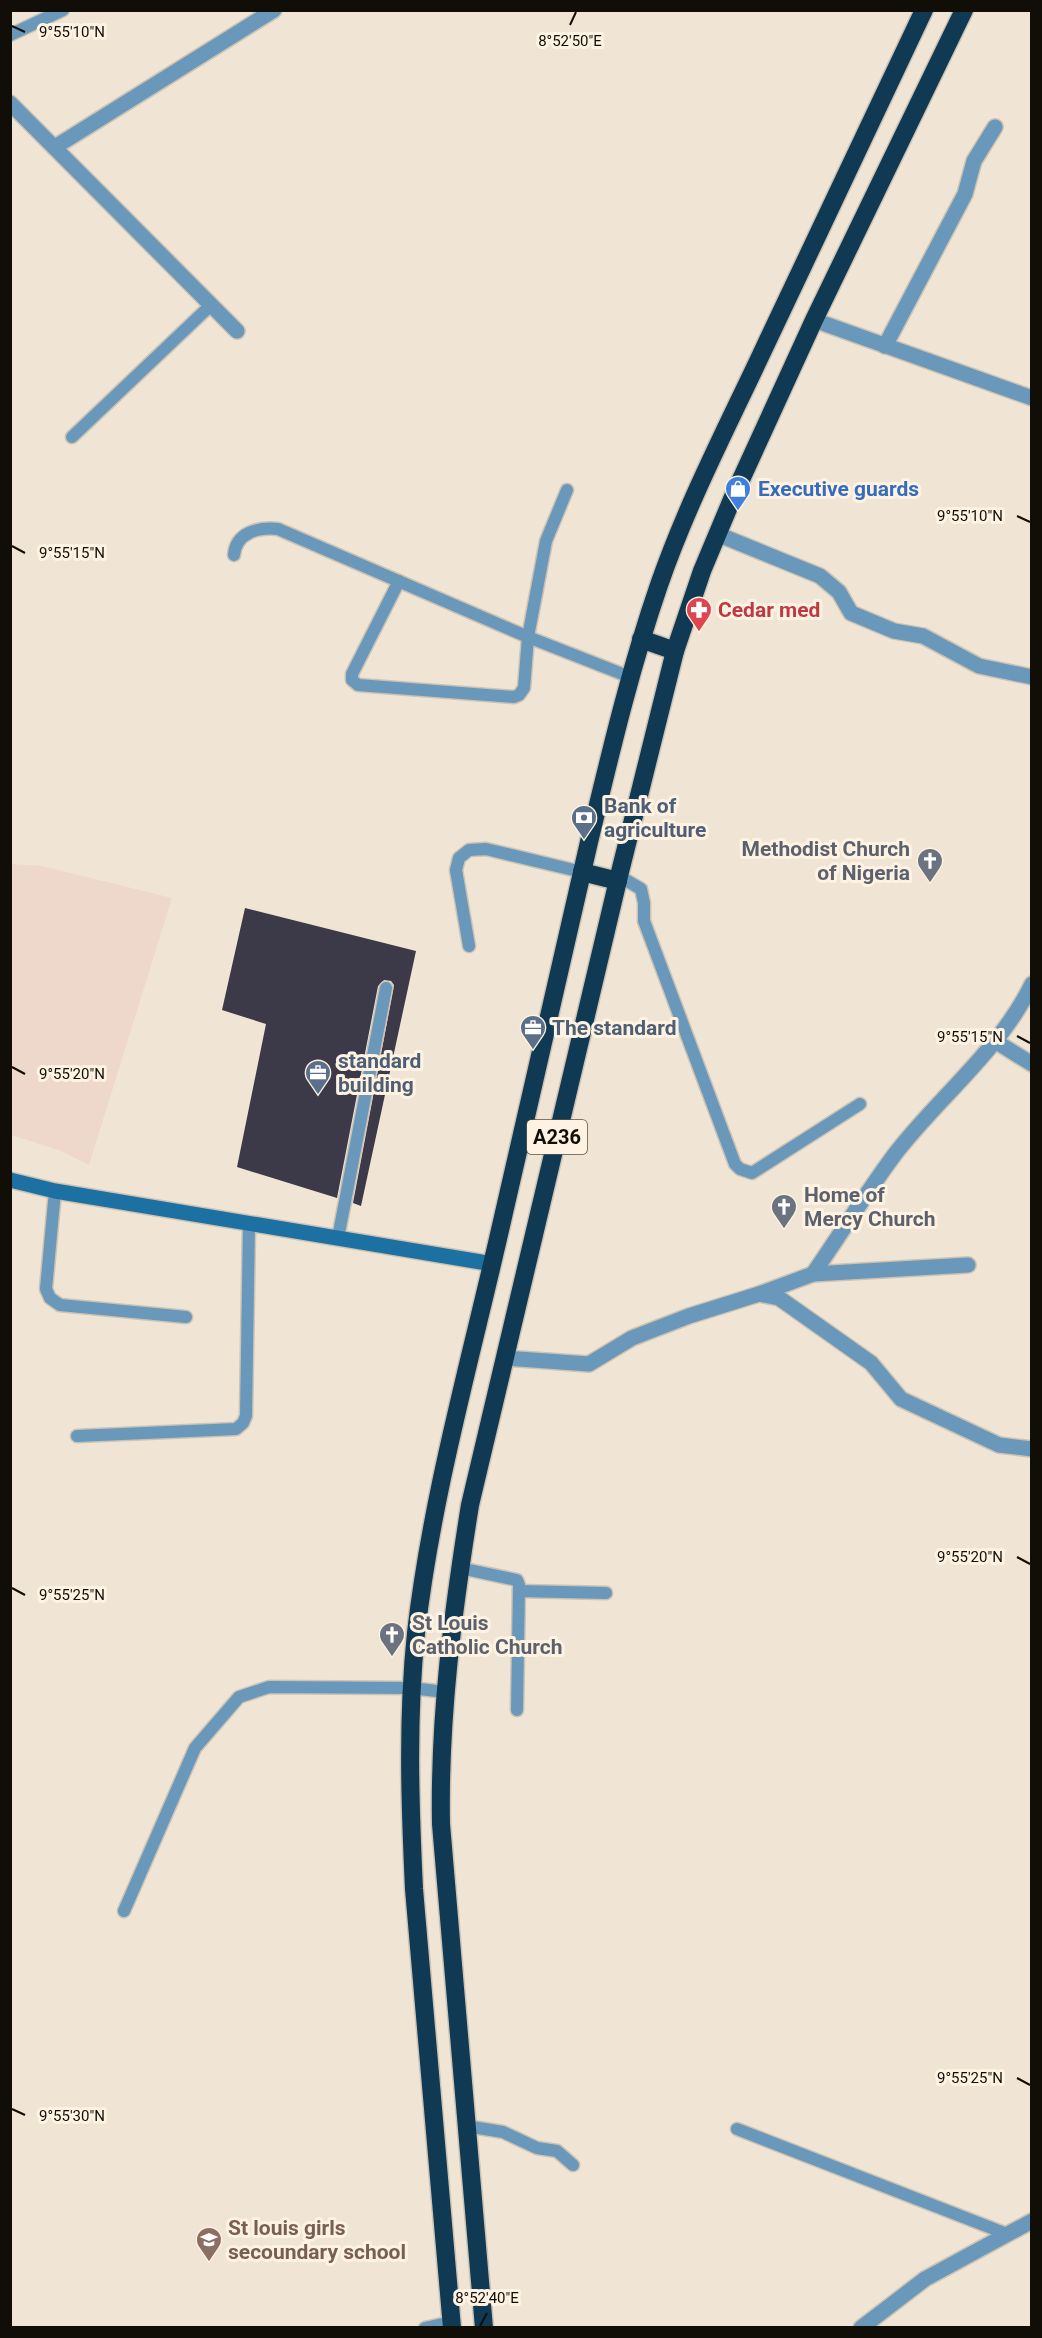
<svg xmlns="http://www.w3.org/2000/svg" width="1042" height="2338" font-family="Roboto,sans-serif">
<rect width="100%" height="100%" fill="#f0e5d5"/>
<!-- commercial -->
<path fill="#eed8cb" d="M 11,864 L 42,866 L 172,898 L 89,1165 L 61,1151 L 11,1135 Z"/>
<!-- building -->
<path fill="#3c3a48" d="M 245,908 L 416,951 L 361,1206 L 353,1203 L 394,985 L 391,981 L 384,980 L 378,986 L 337,1198 L 237,1167 L 266,1024 L 222,1010 Z"/>
<g fill="none" stroke-linecap="round" stroke-linejoin="round">
<defs>
<g id="lane">
<path d="M 10,35 L 63,10"/>
<path d="M 72,437 L 211,305"/>
<path d="M 234,555 C 236,533 257,527 278,529 L 528,637 L 546,541 L 567,490"/>
<path d="M 399,581 L 352,674 L 352,680 L 358,685 L 514,697 L 519,695 L 524,688 L 528,637 L 630,677"/>
<path d="M 619,876 L 641,889 L 644,903 L 644,921 L 735,1164 L 740,1169 L 752,1173 L 860,1104"/>
<path d="M 469,946 L 456,870 L 459,858 L 469,850 L 486,849 L 582,872"/>
<path d="M 55,1191 L 46,1289 L 50,1298 L 60,1305 L 186,1317"/>
<path d="M 338,1238 L 386,988"/>
<path d="M 77,1436 L 236,1429 L 243,1423 L 246,1416 L 249,1223"/>
<path d="M 460,1568 L 517,1580 L 519,1585 L 517,1710"/>
<path d="M 519,1591 L 606,1593"/>
<path d="M 124,1911 L 195,1748 L 239,1697 L 269,1687 L 411,1688 L 445,1692"/>
<path d="M 466,2126 L 503,2132 L 537,2148 L 557,2151 L 573,2165"/>
<path d="M 737,2129 L 1007,2234"/>
<path d="M 425,2328 L 451,2322"/>
</g>
<g id="street">
<path d="M 10,103 L 237,331"/>
<path d="M 55,147 L 274,10"/>
<path d="M 814,320 L 1032,398"/>
<path d="M 885,346 L 965,194 L 974,161 L 995,127"/>
<path d="M 717,534 L 820,576 L 839,592 L 851,613 L 894,631 L 923,636 L 979,666 L 1032,677"/>
<path d="M 995,1041 L 1032,1064"/>
<path d="M 813,1274 C 840,1235 866,1193 895,1154 C 939,1097 1000,1050 1032,984"/>
<path d="M 759,1294 L 813,1274 L 968,1265"/>
<path d="M 505,1358 L 589,1364 L 632,1338 L 689,1316 L 759,1294 L 779,1298 L 871,1363 L 901,1399 L 999,1445 L 1032,1449"/>
<path d="M 861,2328 L 925,2279 L 1032,2221"/>
</g>
<path id="secondary" d="M 10,1180 L 55,1191 L 493,1264"/>
<g id="highway">
<path d="M 641,639 L 675,651"/>
<path d="M 582,872 L 618,881"/>
<path d="M 452,2328 L 414,1889 C 410,1804 407,1719 416,1633 C 432,1493 472,1355 503,1217 C 532,1092 560,967 589,842 C 610,755 630,669 659,585 C 686,507 724,433 759,359 C 814,243 869,127 924,10"/>
<path d="M 484,2328 L 441,1824 C 439,1716 453,1611 470,1505 L 619,876 L 675,651 L 702,571 L 733,497 L 814,320 L 964,10"/>
</g>
</defs>
<!-- lane casing -->
<use href="#lane" stroke="#ccc3b4" stroke-width="15"/>
<!-- street casing -->
<use href="#street" stroke="#ccc3b4" stroke-width="18"/>
<!-- secondary casing -->
<use href="#secondary" stroke="#ccc3b4" stroke-width="18"/>
<!-- highway casing -->
<use href="#highway" stroke="#ccc3b4" stroke-width="21"/>
<!-- lane -->
<use href="#lane" stroke="#6998ba" stroke-width="12"/>
<!-- street -->
<use href="#street" stroke="#6998ba" stroke-width="15"/>
<!-- secondary -->
<use href="#secondary" stroke="#1d70a2" stroke-width="15"/>
<!-- highway -->
<use href="#highway" stroke="#103953" stroke-width="18"/>
</g>
<!-- ticks -->
<path fill="none" stroke="#110e08" stroke-width="2" d="M 570,25 L 576,12M 12,26 L 25,32M 1017,516 L 1030,522M 12,546 L 25,553M 1017,1036 L 1030,1043M 12,1067 L 25,1074M 1017,1557 L 1030,1564M 12,1588 L 25,1595M 1017,2078 L 1030,2085M 12,2109 L 25,2115M 480,2326 L 487,2313"/>
<!-- icons -->
<defs>
<symbol id="shop-pin" viewBox="-11 -11 22 30"><path d="M0 17L-7.5 6A9.5 9.5 0 1 1 7.5 6Z" fill="#3f7fe0" stroke="#fef3e2"/><path d="M-5-2.5h2.3a2.7 3.5 0 0 1 5.4 0H5L5.5 6h-11ZM-1.5-2.5h3a1.5 2.3 0 0 0-3 0Z" fill="#fff"/></symbol>
<symbol id="pharmacy-pin" viewBox="-11 -11 22 30"><path d="M0 17L-7.5 6A9.5 9.5 0 1 1 7.5 6Z" fill="#e0444e" stroke="#fef3e2"/><path d="M-2-6h4v4h4v4h-4v4h-4v-4h-4v-4h4Z" fill="#fff"/></symbol>
<symbol id="bank-pin" viewBox="-11 -11 22 30"><path d="M0 17L-7.5 6A9.5 9.5 0 1 1 7.5 6Z" fill="#5c6f8a" stroke="#fef3e2"/><path d="M-6-4H6V4H-6ZM0-2.3a2.3 2.3 0 1 0 0 4.6a2.3 2.3 0 1 0 0-4.6Z" fill="#fff"/></symbol>
<symbol id="church-pin" viewBox="-11 -11 22 30"><path d="M0 17L-7.5 6A9.5 9.5 0 1 1 7.5 6Z" fill="#6b7280" stroke="#fef3e2"/><path d="M-1.2-6h2.4v3.5h3.3v2.4h-3.3V6h-2.4V-.1h-3.3v-2.4h3.3Z" fill="#fff"/></symbol>
<symbol id="office-pin" viewBox="-11 -11 22 30"><path d="M0 17L-7.5 6A9.5 9.5 0 1 1 7.5 6Z" fill="#5c6f8a" stroke="#fef3e2"/><path d="M-6-3h4V-5.5h4V-3h4V5H-6ZM-1-4.5V-3h2v-1.5ZM-6 0V1H6V0Z" fill="#fff"/></symbol>
<symbol id="school-pin" viewBox="-11 -11 22 30"><path d="M0 17L-7.5 6A9.5 9.5 0 1 1 7.5 6Z" fill="#8d6e63" stroke="#fef3e2"/><path d="M0-5L7-2L0 1L-7-2ZM-4 1L0 2.5L4 1V4Q0 6-4 4Z" fill="#fff"/></symbol>
</defs>
<g fill-rule="evenodd">
<use href="#shop-pin" x="723" y="474" width="30" height="40"/>
<use href="#pharmacy-pin" x="684" y="595" width="30" height="40"/>
<use href="#bank-pin" x="569" y="803" width="30" height="40"/>
<use href="#church-pin" x="915" y="846" width="30" height="40"/>
<use href="#office-pin" x="518" y="1013" width="30" height="40"/>
<use href="#office-pin" x="303" y="1058" width="30" height="40"/>
<use href="#church-pin" x="769" y="1192" width="30" height="40"/>
<use href="#church-pin" x="377" y="1620" width="30" height="40"/>
<use href="#school-pin" x="194" y="2225" width="30" height="40"/>
</g>
<g text-anchor="middle" dominant-baseline="central" stroke-width="6" stroke-linejoin="round" paint-order="stroke">
<!-- shield labels -->
<rect fill="#fef3e2" stroke="#585349" stroke-width="1.5" x="527" y="1120" width="60" height="34" rx="4.5"/>
<g font-size="20" font-weight="bold" fill="#110e08">
<text x="557" y="1137">A236</text>
</g>
<!-- shop labels -->
<g font-size="21" font-weight="bold" fill="#366cbe" stroke="#fef3e2" text-anchor="start">
<text x="758" y="489">Executive guards</text>
</g>
<!-- health labels -->
<g font-size="21" font-weight="bold" fill="#be3a42" stroke="#fef3e2" text-anchor="start">
<text x="718" y="610">Cedar med</text>
</g>
<!-- service labels -->
<g font-size="21" font-weight="bold" fill="#4e5e75" stroke="#fef3e2" text-anchor="start">
<text x="604" y="806">Bank of<tspan x="604" dy="24">agriculture</tspan></text>
<text x="552" y="1028">The standard</text>
<text x="338" y="1061">standard<tspan x="338" dy="24">building</tspan></text>
</g>
<!-- worship labels -->
<g font-size="21" font-weight="bold" fill="#5b616d" stroke="#fef3e2" text-anchor="start">
<text x="910" y="849" text-anchor="end">Methodist Church<tspan x="910" dy="24">of Nigeria</tspan></text>
<text x="804" y="1195">Home of<tspan x="804" dy="24">Mercy Church</tspan></text>
<text x="412" y="1623">St Louis<tspan x="412" dy="24">Catholic Church</tspan></text>
</g>
<!-- education labels -->
<g font-size="21" font-weight="bold" fill="#785e54" stroke="#fef3e2" text-anchor="start">
<text x="228" y="2228">St louis girls<tspan x="228" dy="24">secoundary school</tspan></text>
</g>
</g>
<g font-size="15" text-anchor="middle" fill="#110e08" stroke="#fef3e2" stroke-width="6" stroke-linejoin="round" paint-order="stroke">
<text x="72" y="37">9°55'10"N</text>
<text x="570" y="46">8°52'50"E</text>
<text x="970" y="521">9°55'10"N</text>
<text x="72" y="558">9°55'15"N</text>
<text x="970" y="1042">9°55'15"N</text>
<text x="72" y="1079">9°55'20"N</text>
<text x="970" y="1562">9°55'20"N</text>
<text x="72" y="1600">9°55'25"N</text>
<text x="970" y="2083">9°55'25"N</text>
<text x="72" y="2121">9°55'30"N</text>
<text x="487" y="2303">8°52'40"E</text>
</g>
<!-- border -->
<rect width="1042" height="2338" fill="none" stroke="#110e08" stroke-width="24"/>
</svg>
